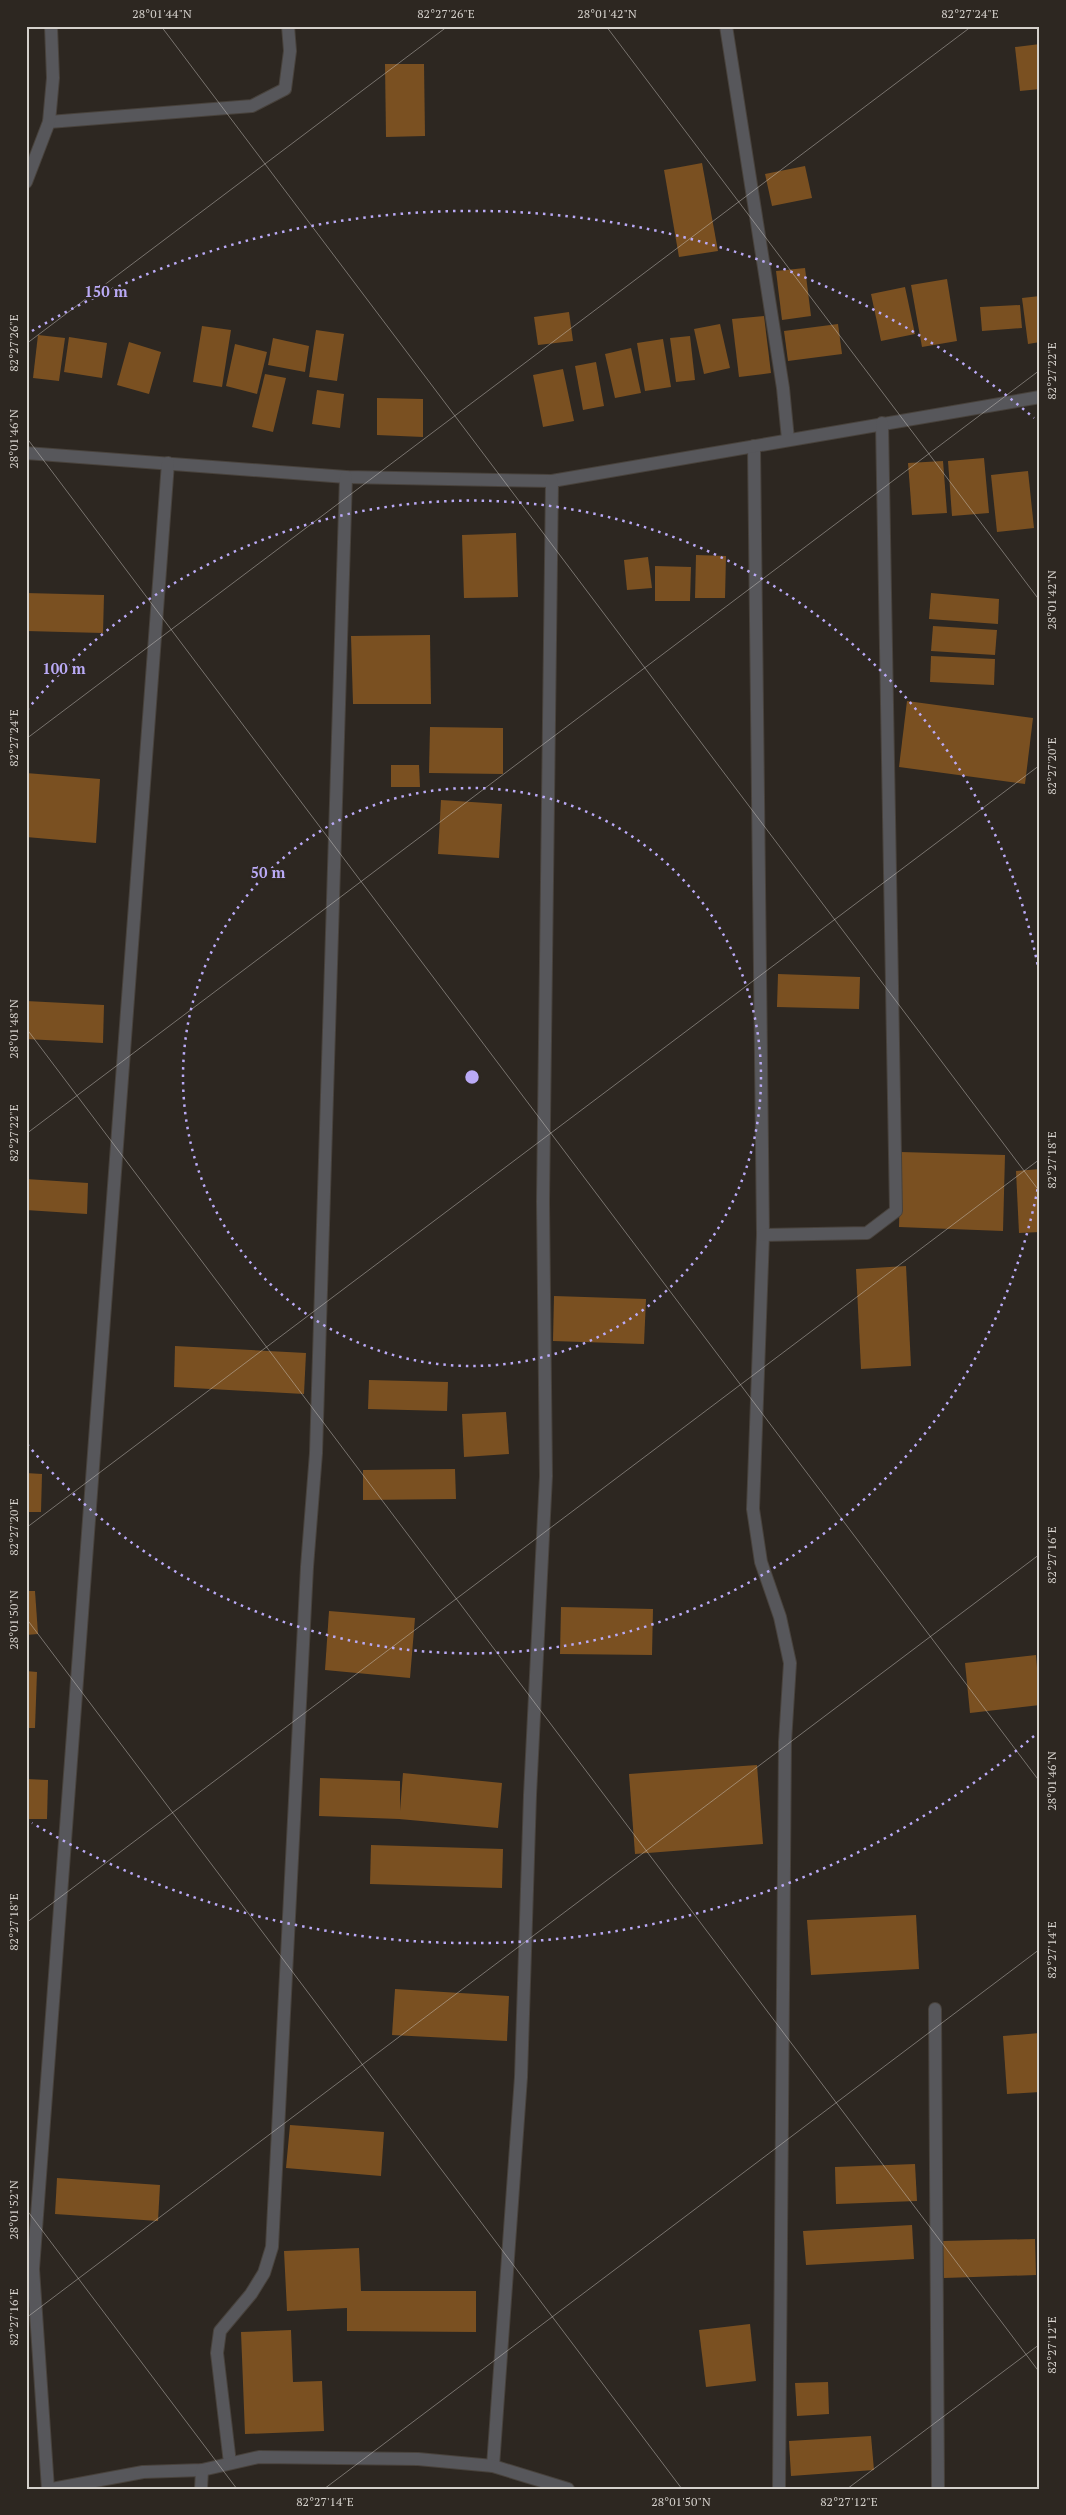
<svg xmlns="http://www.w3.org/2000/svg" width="1066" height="2515" font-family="'PT Serif',serif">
<rect width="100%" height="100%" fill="#2d2721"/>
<!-- building -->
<g fill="#7a5021">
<path d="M 1040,44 L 1040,89 L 1020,91 L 1015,47 Z"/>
<path d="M 385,64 L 424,64 L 425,136 L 386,137 Z"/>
<path d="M 702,163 L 718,251 L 679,257 L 664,170 Z"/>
<path d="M 805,166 L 812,198 L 772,206 L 765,174 Z"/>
<path d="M 805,268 L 811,316 L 782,320 L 776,271 Z"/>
<path d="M 947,279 L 957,341 L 922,347 L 911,285 Z"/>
<path d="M 905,287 L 915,334 L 881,341 L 871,294 Z"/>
<path d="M 1040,296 L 1040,342 L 1028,344 L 1022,298 Z"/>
<path d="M 1020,305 L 1022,328 L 982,331 L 980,307 Z"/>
<path d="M 569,312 L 573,341 L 538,345 L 534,317 Z"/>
<path d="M 764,316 L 771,373 L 739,377 L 732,319 Z"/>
<path d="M 720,324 L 730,368 L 704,374 L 694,329 Z"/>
<path d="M 838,324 L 842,354 L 788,361 L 784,331 Z"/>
<path d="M 202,326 L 231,330 L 222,387 L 193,382 Z"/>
<path d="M 316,330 L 344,334 L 337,381 L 309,377 Z"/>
<path d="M 38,335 L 65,338 L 59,381 L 33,378 Z"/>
<path d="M 690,336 L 695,380 L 676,382 L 670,338 Z"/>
<path d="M 69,337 L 107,343 L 102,378 L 64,372 Z"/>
<path d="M 273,338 L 309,346 L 305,372 L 268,365 Z"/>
<path d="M 663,339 L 671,387 L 645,391 L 637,343 Z"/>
<path d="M 129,342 L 161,352 L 149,394 L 117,385 Z"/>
<path d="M 235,344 L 267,352 L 257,394 L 226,386 Z"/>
<path d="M 631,348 L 641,393 L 615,398 L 605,354 Z"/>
<path d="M 596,362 L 604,406 L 583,410 L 575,366 Z"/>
<path d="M 563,369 L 574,421 L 543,427 L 533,375 Z"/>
<path d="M 265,374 L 286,378 L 273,432 L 252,427 Z"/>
<path d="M 317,390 L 344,394 L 340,428 L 312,424 Z"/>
<path d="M 377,398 L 423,399 L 423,437 L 377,435 Z"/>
<path d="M 984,458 L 989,513 L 952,516 L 948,461 Z"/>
<path d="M 943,461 L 947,513 L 912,515 L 908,463 Z"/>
<path d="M 1028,471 L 1034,528 L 997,532 L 991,475 Z"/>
<path d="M 516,533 L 518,597 L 464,598 L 462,535 Z"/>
<path d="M 696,555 L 726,556 L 725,598 L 695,598 Z"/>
<path d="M 648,557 L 652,588 L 627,590 L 624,560 Z"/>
<path d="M 655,566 L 691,567 L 690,601 L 655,601 Z"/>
<path d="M 26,593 L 104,595 L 103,633 L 26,631 Z"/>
<path d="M 931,593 L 999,599 L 998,624 L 929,619 Z"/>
<path d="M 933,626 L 997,630 L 995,655 L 931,651 Z"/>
<path d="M 430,635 L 431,704 L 353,704 L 351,636 Z"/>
<path d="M 931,656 L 995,659 L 994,685 L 930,682 Z"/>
<path d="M 907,701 L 1033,718 L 1025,784 L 899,767 Z"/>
<path d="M 430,727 L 503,728 L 503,774 L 429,773 Z"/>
<path d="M 391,765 L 419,765 L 420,787 L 391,787 Z"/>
<path d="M 26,773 L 100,779 L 96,843 L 26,837 Z"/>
<path d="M 441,800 L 502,804 L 499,858 L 438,854 Z"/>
<path d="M 778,974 L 860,977 L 859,1009 L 777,1007 Z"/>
<path d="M 26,1001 L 104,1005 L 103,1043 L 26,1039 Z"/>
<path d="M 901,1152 L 1005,1155 L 1003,1231 L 899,1227 Z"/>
<path d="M 1040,1169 L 1040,1232 L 1019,1233 L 1016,1171 Z"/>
<path d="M 26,1179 L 88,1183 L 87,1214 L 26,1210 Z"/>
<path d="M 906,1266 L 911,1366 L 861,1369 L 856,1269 Z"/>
<path d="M 554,1296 L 646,1299 L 644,1344 L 553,1341 Z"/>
<path d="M 175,1346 L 306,1353 L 304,1394 L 174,1387 Z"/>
<path d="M 369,1380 L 448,1382 L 447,1411 L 368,1409 Z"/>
<path d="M 506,1412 L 509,1454 L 464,1457 L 462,1414 Z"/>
<path d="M 455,1469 L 456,1499 L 363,1500 L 363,1470 Z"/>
<path d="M 26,1473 L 42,1474 L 41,1512 L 26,1512 Z"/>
<path d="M 26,1591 L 35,1591 L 38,1634 L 26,1635 Z"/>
<path d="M 561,1607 L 653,1609 L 652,1655 L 560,1654 Z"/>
<path d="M 329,1611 L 415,1618 L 410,1678 L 325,1670 Z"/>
<path d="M 1036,1655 L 1040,1705 L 970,1713 L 965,1663 Z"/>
<path d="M 26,1671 L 37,1672 L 35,1728 L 26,1728 Z"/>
<path d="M 757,1765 L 763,1844 L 635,1854 L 629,1774 Z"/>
<path d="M 403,1773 L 502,1783 L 498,1828 L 399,1819 L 319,1816 L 320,1778 L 400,1781 L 400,1811 Z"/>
<path d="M 26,1779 L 48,1780 L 47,1819 L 26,1819 Z"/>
<path d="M 371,1845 L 503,1849 L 502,1888 L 370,1884 Z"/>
<path d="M 916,1915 L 919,1969 L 811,1975 L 807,1920 Z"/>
<path d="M 395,1989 L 509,1996 L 507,2041 L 392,2035 Z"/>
<path d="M 1040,2033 L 1040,2092 L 1007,2094 L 1003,2036 Z"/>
<path d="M 290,2125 L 384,2132 L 381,2176 L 286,2168 Z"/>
<path d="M 915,2164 L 917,2201 L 836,2204 L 835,2167 Z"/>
<path d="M 57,2178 L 160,2185 L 158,2221 L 55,2214 Z"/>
<path d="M 912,2225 L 914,2259 L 806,2265 L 803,2231 Z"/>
<path d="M 1035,2239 L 1036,2275 L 944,2278 L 943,2241 Z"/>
<path d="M 359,2248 L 361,2291 L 476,2291 L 476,2332 L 347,2331 L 347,2308 L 287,2311 L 284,2251 Z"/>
<path d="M 750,2324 L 756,2381 L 706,2387 L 699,2330 Z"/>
<path d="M 291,2330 L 293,2382 L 322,2381 L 324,2431 L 245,2434 L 241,2332 Z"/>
<path d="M 828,2382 L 829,2414 L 797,2416 L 795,2383 Z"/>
<path d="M 871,2436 L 874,2470 L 791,2476 L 789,2441 Z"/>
</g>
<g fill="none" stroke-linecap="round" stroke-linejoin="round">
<defs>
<g id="minor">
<path d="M 726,26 L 783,388 L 788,439"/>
<path d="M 49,122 L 252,106 L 285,89 L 290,51 L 288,26"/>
<path d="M 26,182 L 49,122 L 53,78 L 51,26"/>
<path d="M 754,446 L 763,1235 L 753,1509 L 761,1562 L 780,1617 L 790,1663 L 785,1742 L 779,2489"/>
<path d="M 26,453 L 346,477 L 552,481 L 1040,397"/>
<path d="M 763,1235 L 867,1233 L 896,1211 L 882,423"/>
<path d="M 935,2009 L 938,2489"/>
<path d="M 230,2463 L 217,2353 L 220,2331 L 251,2294 L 264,2273 L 272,2247 L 307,1567 L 316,1453 L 346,477"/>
<path d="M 493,2466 L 521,2077 L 530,1795 L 546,1476 L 543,1202 L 552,481"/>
<path d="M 48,2489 L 33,2269 L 168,463"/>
<path d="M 52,2489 L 143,2472 L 202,2470 L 259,2457 L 418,2459 L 493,2466 L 568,2489"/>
<path d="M 201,2489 L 202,2470"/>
</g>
</defs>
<!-- minor casing -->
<use href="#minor" stroke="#48423c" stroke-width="14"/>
<!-- minor -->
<use href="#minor" stroke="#57575b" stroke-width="12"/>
</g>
<!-- ticks -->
<path fill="none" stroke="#d5d1cc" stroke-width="1" stroke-opacity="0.45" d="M 161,26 L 1040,1192M 606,26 L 1040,601M 26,344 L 448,26M 26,437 L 1040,1782M 26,739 L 972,26M 26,1028 L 1040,2373M 26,1134 L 1040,370M 26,1528 L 1040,765M 26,1618 L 682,2489M 26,1923 L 1040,1159M 26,2209 L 237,2489M 26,2318 L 1040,1554M 324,2489 L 1040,1949M 847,2489 L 1040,2344"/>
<!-- distance rings -->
<g fill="none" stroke="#baaaf6" stroke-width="2.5" stroke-dasharray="2.5 5">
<circle cx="472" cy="1077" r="289"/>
<path d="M1039 1182A577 577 0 0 1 27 1444M27 710A577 577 0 0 1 1039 972"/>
<path d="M1034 1736A866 866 0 0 1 32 1823M32 331A866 866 0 0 1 1034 418"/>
</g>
<circle cx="472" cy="1077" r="8" fill="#baaaf6" stroke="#2d2721" stroke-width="2.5"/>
<g font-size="15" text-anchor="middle" font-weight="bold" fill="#baaaf6" stroke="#2d2721" stroke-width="5" stroke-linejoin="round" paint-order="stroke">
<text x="106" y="297">150 m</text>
<text x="64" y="674">100 m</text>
<text x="268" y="878">50 m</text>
</g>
<!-- border -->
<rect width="1066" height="2515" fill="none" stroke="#2d2721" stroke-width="55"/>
<rect x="28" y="28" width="1010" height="2460" fill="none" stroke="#d5d1cc" stroke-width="2"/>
<g font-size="12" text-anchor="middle" fill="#d5d1cc">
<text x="162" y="18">28°01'44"N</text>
<text x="446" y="18">82°27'26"E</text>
<text x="607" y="18">28°01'42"N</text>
<text x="970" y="18">82°27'24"E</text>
<text transform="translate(14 343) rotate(-90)" y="4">82°27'26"E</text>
<text transform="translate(1052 371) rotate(-90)" y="4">82°27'22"E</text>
<text transform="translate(14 439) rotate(-90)" y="4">28°01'46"N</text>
<text transform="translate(1052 600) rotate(-90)" y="4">28°01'42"N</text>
<text transform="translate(14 738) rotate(-90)" y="4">82°27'24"E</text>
<text transform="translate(1052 766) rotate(-90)" y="4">82°27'20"E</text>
<text transform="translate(14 1029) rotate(-90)" y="4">28°01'48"N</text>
<text transform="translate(14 1133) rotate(-90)" y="4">82°27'22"E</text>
<text transform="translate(1052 1160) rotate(-90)" y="4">82°27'18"E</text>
<text transform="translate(14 1527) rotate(-90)" y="4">82°27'20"E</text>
<text transform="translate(1052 1555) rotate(-90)" y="4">82°27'16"E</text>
<text transform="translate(14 1620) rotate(-90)" y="4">28°01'50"N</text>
<text transform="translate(1052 1781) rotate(-90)" y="4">28°01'46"N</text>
<text transform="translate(14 1922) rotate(-90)" y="4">82°27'18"E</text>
<text transform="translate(1052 1950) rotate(-90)" y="4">82°27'14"E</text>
<text transform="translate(14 2210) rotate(-90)" y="4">28°01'52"N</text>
<text transform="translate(14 2317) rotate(-90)" y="4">82°27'16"E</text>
<text transform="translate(1052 2345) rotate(-90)" y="4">82°27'12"E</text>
<text x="325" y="2506">82°27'14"E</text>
<text x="681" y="2506">28°01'50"N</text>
<text x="849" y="2506">82°27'12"E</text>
</g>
</svg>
